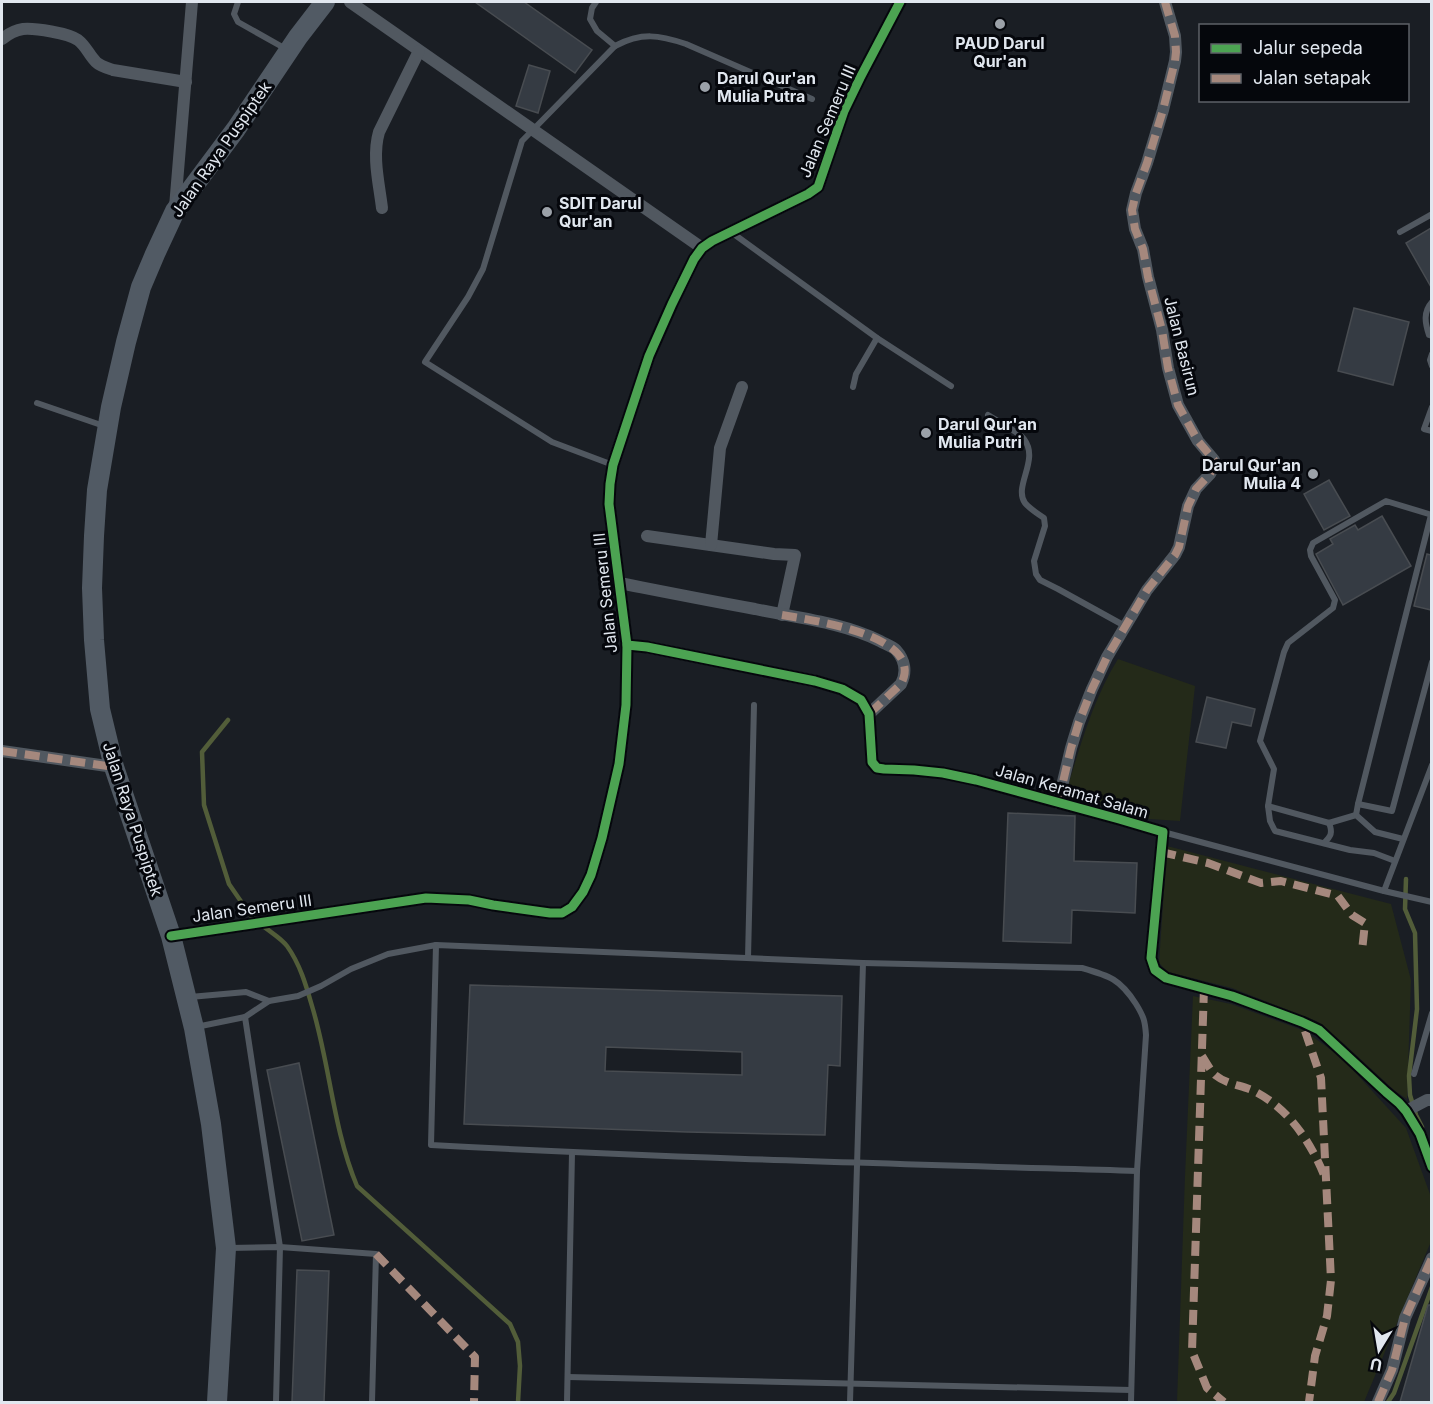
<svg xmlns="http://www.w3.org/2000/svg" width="1433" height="1404" font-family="Inter,sans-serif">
<rect width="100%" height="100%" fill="#1a1e24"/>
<!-- green -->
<g fill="#242a19">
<path d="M 1118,659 L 1195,686 L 1180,821 L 1149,819 L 1065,796 C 1079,750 1092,701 1118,659 Z"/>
<path d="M 1167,846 L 1391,904 L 1411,980 L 1407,1099 L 1395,1091 L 1343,1043 L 1316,1021 L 1232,988 L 1168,972 L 1159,963 Z"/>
<path d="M 1193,996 L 1231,1004 L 1305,1031 L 1342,1058 L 1406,1128 L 1431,1197 L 1432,1239 L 1364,1402 L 1177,1402 L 1185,1176 Z"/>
</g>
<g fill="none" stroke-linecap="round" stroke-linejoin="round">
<!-- stream -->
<g stroke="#525d39" stroke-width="4.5">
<path d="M 228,720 L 202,752 L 204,805 L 229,884 L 251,916 L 256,920"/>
<path d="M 1406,879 L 1405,909 L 1415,933 L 1417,1009 L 1409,1076 L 1410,1095 L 1416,1115 L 1422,1127"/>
<path d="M 262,925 C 270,932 281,938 287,946 C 300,964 306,985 312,1006 C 330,1065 333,1129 357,1186 L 510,1324 L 518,1342 L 520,1366 L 518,1402"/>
<path d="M 1388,1402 L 1394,1393 L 1432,1287"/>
</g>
</g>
<!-- building -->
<g fill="#353b43" stroke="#484c51" stroke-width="1.5" fill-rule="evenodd">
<path d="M 475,2 L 524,2 L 592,50 L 575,73 Z"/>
<path d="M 529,65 L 550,71 L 538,113 L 516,106 Z"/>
<path d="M 1431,228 L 1431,287 L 1406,243 Z"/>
<path d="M 1354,308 L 1409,322 L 1393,385 L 1338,371 Z"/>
<path d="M 1329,480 L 1350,516 L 1324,530 L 1304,494 Z"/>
<path d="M 1382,516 L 1411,566 L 1343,605 L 1316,554 L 1333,544 L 1330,539 L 1355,525 L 1358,530 Z"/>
<path d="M 1427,554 L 1431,555 L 1431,610 L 1414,606 Z"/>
<path d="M 1207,697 L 1255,709 L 1251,726 L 1232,722 L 1226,748 L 1196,742 Z"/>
<path d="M 1008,813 L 1075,816 L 1074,861 L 1137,863 L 1135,913 L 1072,910 L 1071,943 L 1003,941 Z"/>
<path d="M 470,985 L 842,996 L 840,1066 L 828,1065 L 825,1135 L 687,1132 L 464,1124 ZM 606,1047 L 742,1052 L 742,1075 L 605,1071 Z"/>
<path d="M 299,1063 L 334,1235 L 302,1241 L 267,1070 Z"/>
<path d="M 297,1270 L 329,1271 L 324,1402 L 292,1402 Z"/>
<path d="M 1428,1305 L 1431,1305 L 1431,1402 L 1400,1402 Z"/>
</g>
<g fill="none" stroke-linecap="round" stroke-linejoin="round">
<!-- service -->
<g stroke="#515860" stroke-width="6">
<path d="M 238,2 L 234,14 L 238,22 L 286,49"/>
<path d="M 596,2 L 592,8 L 590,19 L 597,31 L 615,46"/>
<path d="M 731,232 L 877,338 L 951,386"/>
<path d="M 1400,232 L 1432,214"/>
<path d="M 1432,302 C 1423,312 1425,323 1429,335 L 1432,336"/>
<path d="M 1432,354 L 1430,360 L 1432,366"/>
<path d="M 853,387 L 856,374 L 877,338"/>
<path d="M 37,403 L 104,426"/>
<path d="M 1432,407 L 1424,429 L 1432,431"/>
<path d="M 988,415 C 997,421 1019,432 1024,439 C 1040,460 1013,486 1025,503 C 1030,509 1038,514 1044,518 L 1045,526 L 1034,561 L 1036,574 L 1040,580 L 1058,589 L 1125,626"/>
<path d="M 613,465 L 552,442 L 425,362 L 468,297 L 483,269 L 522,141 L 615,46 C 642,32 659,35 686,44 L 812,99"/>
<path d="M 1358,804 L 1392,811 L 1432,662"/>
<path d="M 1268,806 L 1329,823 L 1356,815 L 1375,832 L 1403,839"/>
<path d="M 1356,815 L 1358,804 L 1431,515"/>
<path d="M 1163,832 L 1384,891 L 1432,902"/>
<path d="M 1324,843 C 1331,836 1333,833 1329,823"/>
<path d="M 1395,861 L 1374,853 L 1350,850 L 1275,831 L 1270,821 L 1268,806 L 1274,769 L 1260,741 L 1284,652 L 1288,643 L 1333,608 L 1335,600 L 1311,556 L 1310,550 L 1313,543 L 1386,501 L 1432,515"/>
<path d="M 1384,891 L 1432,765"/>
<path d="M 436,945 L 431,1145 C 666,1158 902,1164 1137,1171"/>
<path d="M 748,958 L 754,705"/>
<path d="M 190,997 L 246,992 L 269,1001 L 245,1017 L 196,1027"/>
<path d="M 269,1001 L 298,996 L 321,986 L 351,969 L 388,954 L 436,945 L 863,963 L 1082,968 C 1110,976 1120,979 1136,1004 C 1144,1017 1145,1021 1146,1035 L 1137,1171 L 1131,1402"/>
<path d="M 245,1017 L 280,1247 L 276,1402"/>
<path d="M 1414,1074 L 1432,1013"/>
<path d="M 229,1248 L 280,1247 L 376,1254 L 372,1402"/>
<path d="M 568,1377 L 1131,1390"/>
<path d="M 567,1402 L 572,1153"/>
<path d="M 850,1402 L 863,963"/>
</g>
<!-- minor -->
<g stroke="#515860" stroke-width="12">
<path d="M 350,2 L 702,248"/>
<path d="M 2,39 C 7,35 16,30 23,29 C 35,28 68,33 78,40 C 86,46 89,55 96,62 C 100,66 107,68 113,70 L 186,82"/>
<path d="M 175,207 L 192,2"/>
<path d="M 382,208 C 379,183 372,156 379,132 L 419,51"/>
<path d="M 647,536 L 774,554 L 795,555 L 782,615"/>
<path d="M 711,545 L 720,448 L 742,387"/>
<path d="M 619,583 C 665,592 710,601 755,609 C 797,618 841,622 880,641 C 885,644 892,646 896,650 C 905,660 907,672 901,684 L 869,714"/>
<path d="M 627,645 L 647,647 L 815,681 L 842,689 L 861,700 L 869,714 L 872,762 L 877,768 L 884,769 L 914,770 L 943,773 L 976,780 L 1119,819 L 1163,832 L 1151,958 L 1155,970 L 1166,978 L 1232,996 L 1302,1022 L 1319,1030 L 1386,1092 L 1399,1103 L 1406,1111 L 1420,1134 L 1432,1167"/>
<path d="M 2,751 L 114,767"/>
<path d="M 1058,803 L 1071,748 L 1079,722 L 1092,689 L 1107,657 L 1147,590 L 1175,555 L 1179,547 L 1188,506 L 1196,489 L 1210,474 L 1214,466 L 1214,460 L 1198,441 L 1178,405 L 1168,368 L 1162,330 L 1148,277 L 1143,249 L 1135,229 L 1132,210 L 1136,193 L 1147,163 L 1163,110 L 1175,61 L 1176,52 L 1175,36 L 1165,2"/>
<path d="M 171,936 L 426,898 L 469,900 L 493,905 L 550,913 L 562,913 L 572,907 L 583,892 L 591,875 L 602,838 L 619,764 L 626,705 L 627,645 L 609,504 L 610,484 L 613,465 L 649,356 L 672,304 L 694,259 L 702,248 L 712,241 L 808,194 L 818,187 L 844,111 L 860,78 L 900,2"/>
<path d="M 1406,1111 L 1427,1100 L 1432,1100"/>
<path d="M 1378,1402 L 1392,1370 L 1405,1318 L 1432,1258"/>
</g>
<!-- primary -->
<path stroke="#515a64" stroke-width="20" d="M 217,1402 L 226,1248 L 211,1124 L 194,1028 L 171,936 L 114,767 L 100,709 L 94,640 L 92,588 L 94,536 L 97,490 L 111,407 L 126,342 L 141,287 L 155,254 L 175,211 L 236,129 L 298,37 L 325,2"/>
<!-- quiet -->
<g stroke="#a5887d" stroke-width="8" stroke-dasharray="15 8" stroke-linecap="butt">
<path d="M 782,615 C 810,620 927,635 901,684 L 869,714"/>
<path d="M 2,751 L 114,767"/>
<path d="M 1058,803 L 1071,748 L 1079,722 L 1092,689 L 1107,657 L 1147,590 L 1175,555 L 1179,547 L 1188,506 L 1196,489 L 1210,474 L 1214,466 L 1214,460 L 1198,441 L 1178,405 L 1168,368 L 1162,330 L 1148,277 L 1143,249 L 1135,229 L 1132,210 L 1136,193 L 1147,163 L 1163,110 L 1175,61 L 1176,52 L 1175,36 L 1165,2"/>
<path d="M 1161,852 L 1208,863 L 1261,883 L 1281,881 L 1338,896 L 1352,915 L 1365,923 L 1362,951"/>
<path d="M 1204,988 L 1192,1351 L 1207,1388 L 1224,1402"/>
<path d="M 1305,1031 L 1321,1078 L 1331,1280 L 1327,1316 L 1315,1356 L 1309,1402"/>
<path d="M 1202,1056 C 1206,1062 1210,1070 1215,1075 C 1226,1084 1241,1085 1254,1091 C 1288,1108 1310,1141 1324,1175"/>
<path d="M 376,1254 L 475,1357 L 474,1402"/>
<path d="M 1378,1402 L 1392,1370 L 1405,1318 L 1432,1258"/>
</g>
<defs>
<g id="cycleway">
<path d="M 627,645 L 647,647 L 815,681 L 842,689 L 861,700 L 869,714 L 872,762 L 877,768 L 884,769 L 914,770 L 943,773 L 976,780 L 1119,819 L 1163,832 L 1151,958 L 1155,970 L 1166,978 L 1232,996 L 1302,1022 L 1319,1030 L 1386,1092 L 1399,1103 L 1406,1111 L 1420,1134 L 1432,1167"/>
<path d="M 171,936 L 426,898 L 469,900 L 493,905 L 550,913 L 562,913 L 572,907 L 583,892 L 591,875 L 602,838 L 619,764 L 626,705 L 627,645 L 609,504 L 610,484 L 613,465 L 649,356 L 672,304 L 694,259 L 702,248 L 712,241 L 808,194 L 818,187 L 844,111 L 860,78 L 900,2"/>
</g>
</defs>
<!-- cycleway casing -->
<use href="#cycleway" stroke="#05070c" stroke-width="13"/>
<!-- cycleway -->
<use href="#cycleway" stroke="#4ca352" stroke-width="9"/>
</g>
<!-- markers -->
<g fill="#9ba1a8" stroke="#05070c" stroke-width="2">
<circle cx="1000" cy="24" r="6"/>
<circle cx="705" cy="87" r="6"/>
<circle cx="547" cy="212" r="6"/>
<circle cx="926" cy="433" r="6"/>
<circle cx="1313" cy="474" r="6"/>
</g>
<g text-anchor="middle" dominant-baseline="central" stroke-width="6" stroke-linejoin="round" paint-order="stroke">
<!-- poi labels -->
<g font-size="16" font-weight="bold" fill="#e1e7ef" stroke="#05070c" text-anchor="start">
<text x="1000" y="43" text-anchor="middle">PAUD Darul<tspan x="1000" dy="18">Qur'an</tspan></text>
<text x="717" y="78">Darul Qur'an<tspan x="717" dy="18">Mulia Putra</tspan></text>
<text x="559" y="203">SDIT Darul<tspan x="559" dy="18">Qur'an</tspan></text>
<text x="938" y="424">Darul Qur'an<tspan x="938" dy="18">Mulia Putri</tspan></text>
<text x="1301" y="465" text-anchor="end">Darul Qur'an<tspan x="1301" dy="18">Mulia 4</tspan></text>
</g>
<!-- street labels -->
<g font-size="16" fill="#e1e7ef" stroke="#05070c">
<text transform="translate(827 121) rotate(-67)">Jalan Semeru III</text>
<text transform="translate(221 149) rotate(-55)">Jalan Raya Puspiptek</text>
<text transform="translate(1182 346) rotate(76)">Jalan Basirun</text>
<text transform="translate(605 593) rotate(-96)">Jalan Semeru III</text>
<text transform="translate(1072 791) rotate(16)">Jalan Keramat Salam</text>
<text transform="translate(133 819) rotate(72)">Jalan Raya Puspiptek</text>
<text transform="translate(252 908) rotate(-8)">Jalan Semeru III</text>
</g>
</g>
<!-- border -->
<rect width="1433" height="1404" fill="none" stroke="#e1e7ef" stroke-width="6"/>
<!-- legend -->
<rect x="1199" y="24" width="210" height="78" fill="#05070c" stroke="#5d6167" stroke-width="1.5"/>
<rect x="1211" y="44" width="30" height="9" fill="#4ca352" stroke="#5d6167" stroke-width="1.5"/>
<text x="1253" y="54" font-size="18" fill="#e1e7ef">Jalur sepeda</text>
<rect x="1211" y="74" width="30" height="9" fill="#a5887d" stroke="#5d6167" stroke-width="1.5"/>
<text x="1253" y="84" font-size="18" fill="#e1e7ef">Jalan setapak</text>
<!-- north arrow -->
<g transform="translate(1379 1350) rotate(191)" stroke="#05070c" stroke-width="4.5" paint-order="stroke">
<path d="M0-4.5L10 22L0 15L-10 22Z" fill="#e1e7ef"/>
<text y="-9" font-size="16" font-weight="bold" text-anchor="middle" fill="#e1e7ef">U</text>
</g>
</svg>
